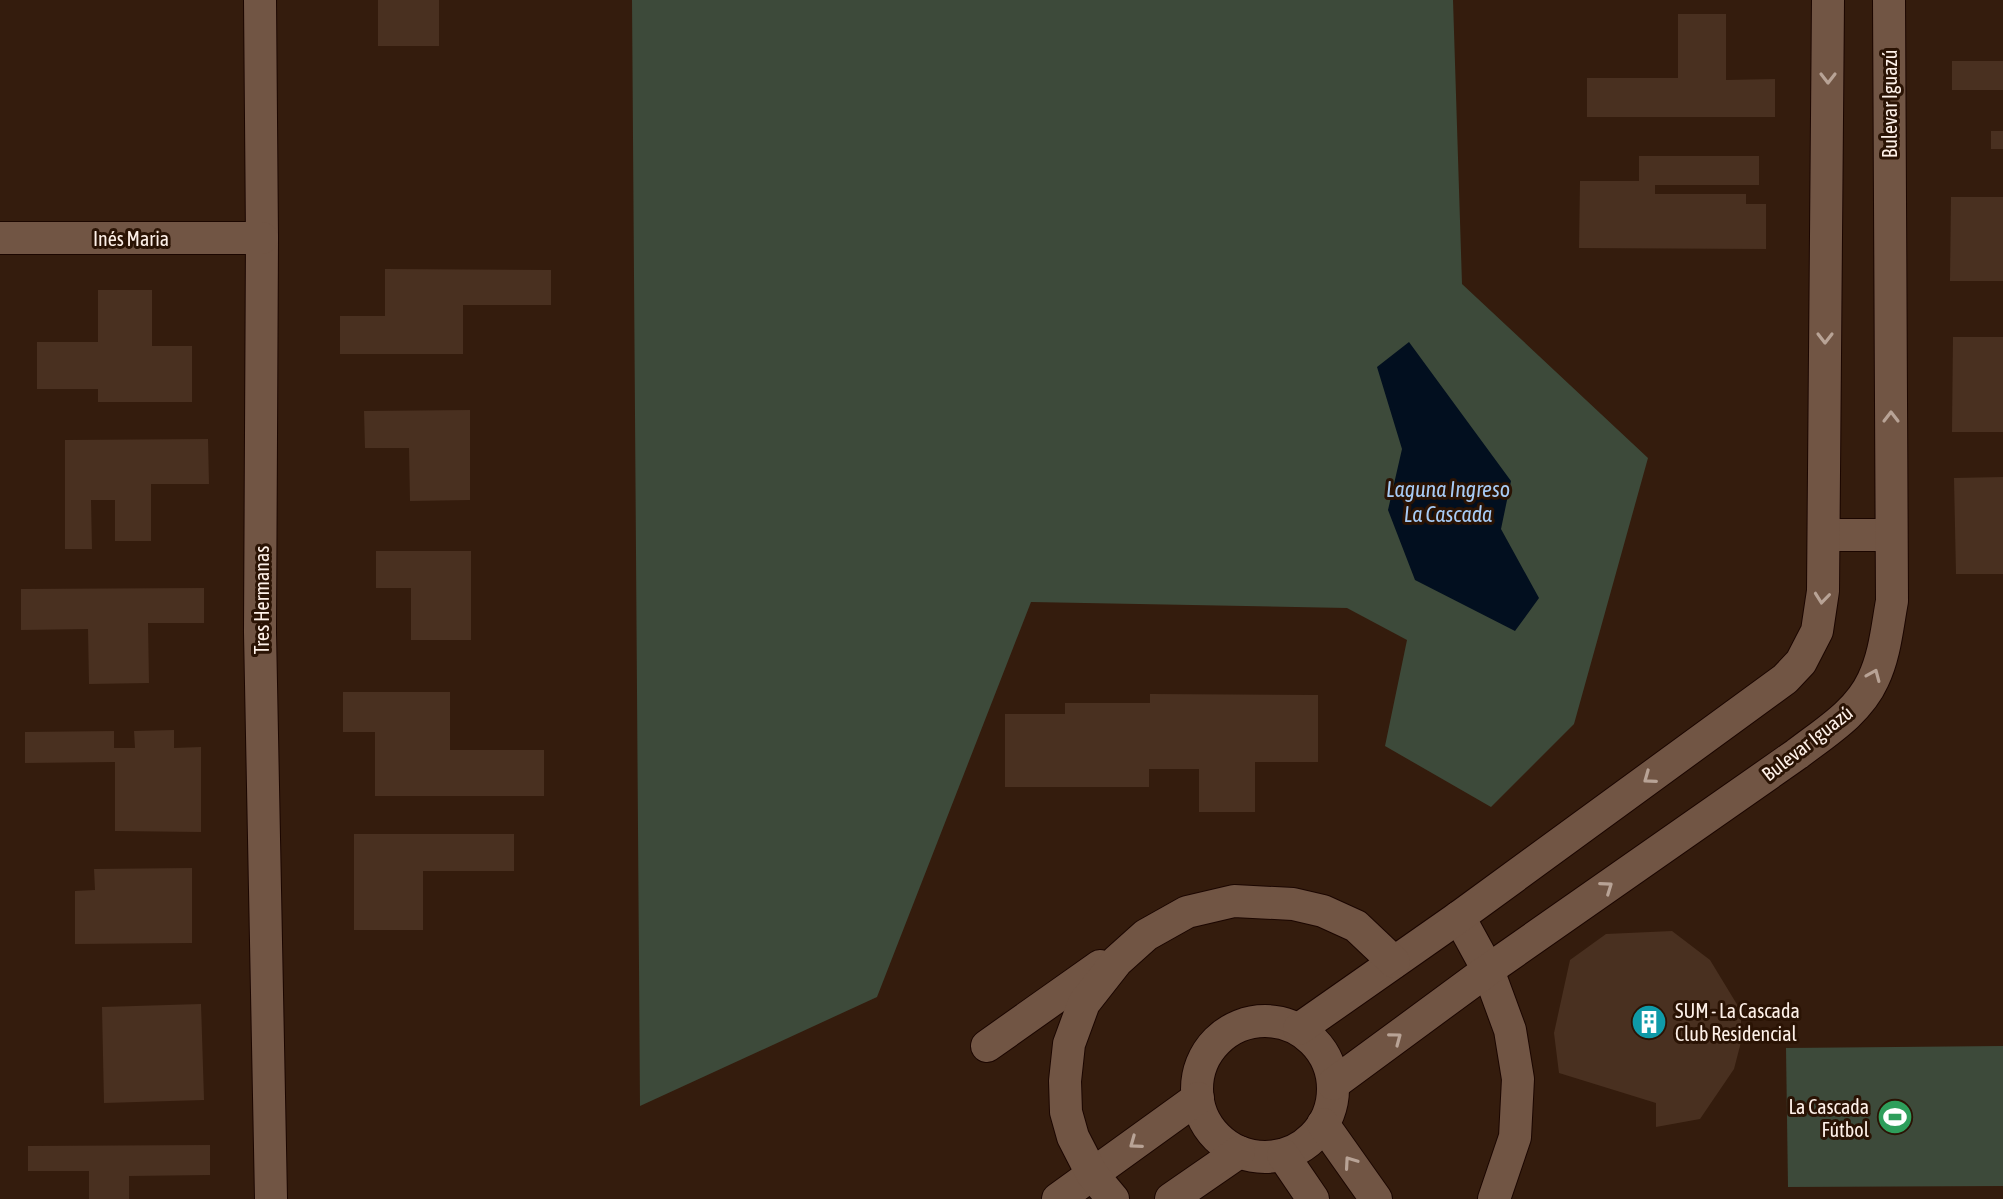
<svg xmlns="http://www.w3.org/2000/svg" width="2003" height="1199" font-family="'Asap Condensed',sans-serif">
<rect width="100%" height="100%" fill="#341c0d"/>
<!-- green -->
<g fill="#3d4a3a">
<path d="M 632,0 L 1453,0 L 1462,284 L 1648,458 L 1574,724 L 1491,807 L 1385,746 L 1407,640 L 1347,608 L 1031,602 L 877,997 L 640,1106 Z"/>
<path d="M 2003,1046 L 2003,1186 L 1788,1187 L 1786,1048 Z"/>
</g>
<!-- water -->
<path fill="#020f1f" d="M 1409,342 L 1511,481 L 1501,529 L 1539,598 L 1515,631 L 1415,580 L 1388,510 L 1402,449 L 1377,367 Z"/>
<!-- building -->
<g fill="#493020">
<rect x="378" y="0" width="61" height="46"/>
<path d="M 1678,14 L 1726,14 L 1726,80 L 1775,79 L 1775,117 L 1587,117 L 1587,78 L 1678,78 Z"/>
<rect x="1952" y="61" width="51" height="29"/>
<rect x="1991" y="131" width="12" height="18"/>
<path d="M 1639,156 L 1759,156 L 1759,185 L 1655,185 L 1655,194 L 1746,194 L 1746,204 L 1766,204 L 1766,249 L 1579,248 L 1580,181 L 1639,181 Z"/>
<path d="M 1951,197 L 2003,197 L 2003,281 L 1950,281 Z"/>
<path d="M 385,269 L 551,270 L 551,305 L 463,305 L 463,354 L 340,354 L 340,316 L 385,316 Z"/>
<path d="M 98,290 L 152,290 L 152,346 L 192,346 L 192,402 L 98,402 L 98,389 L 37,389 L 37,342 L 98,342 Z"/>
<path d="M 1953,337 L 2003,337 L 2003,432 L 1952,432 Z"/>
<path d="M 470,410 L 470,500 L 410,501 L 409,448 L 365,448 L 364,411 Z"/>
<path d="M 208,439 L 209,484 L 151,484 L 151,541 L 115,541 L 115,500 L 91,500 L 92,549 L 65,549 L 65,440 Z"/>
<path d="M 2003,477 L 2003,574 L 1956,574 L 1954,478 Z"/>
<path d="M 376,551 L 471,551 L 471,640 L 411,640 L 411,588 L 376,588 Z"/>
<path d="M 204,588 L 204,623 L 148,623 L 149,683 L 89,684 L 88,629 L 21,630 L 21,589 Z"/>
<path d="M 343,692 L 450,692 L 450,750 L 544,750 L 544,796 L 375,796 L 375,732 L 343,732 Z"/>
<path d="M 1150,694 L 1318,695 L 1318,762 L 1255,762 L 1255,812 L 1199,812 L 1199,769 L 1149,769 L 1149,787 L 1005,787 L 1005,714 L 1065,714 L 1065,703 L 1150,703 Z"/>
<path d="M 174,730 L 174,748 L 201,747 L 201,832 L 115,831 L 115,762 L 25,763 L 25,732 L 114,731 L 114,748 L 135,748 L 134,731 Z"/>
<path d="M 354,834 L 514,834 L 514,871 L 423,871 L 423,930 L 354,930 Z"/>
<path d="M 192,868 L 192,943 L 75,944 L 75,891 L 95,890 L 94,869 Z"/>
<path d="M 1672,931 L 1710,960 L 1741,1011 L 1741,1042 L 1734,1069 L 1700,1119 L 1656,1127 L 1656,1103 L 1559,1073 L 1554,1033 L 1570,960 L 1606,934 Z"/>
<path d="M 201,1004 L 204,1100 L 104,1103 L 102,1007 Z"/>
<path d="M 210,1145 L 210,1175 L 129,1176 L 129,1199 L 89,1199 L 89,1171 L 28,1171 L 28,1146 Z"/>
</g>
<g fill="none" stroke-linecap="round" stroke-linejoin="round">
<defs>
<g id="street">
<path d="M 260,0 L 262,238 L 260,632 L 271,1199"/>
<path d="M 0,238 L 262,238"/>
<path d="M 1824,535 L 1891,535"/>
<path d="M 1459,917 L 1488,970 L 1510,1030 L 1518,1079 L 1515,1137 L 1494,1199"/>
<circle cx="1265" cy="1089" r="68"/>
<path d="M 1299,1029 L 1459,917 L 1785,679 L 1801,662 L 1817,631 L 1823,591 L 1828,0"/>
<path d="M 987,1046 L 1100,966"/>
<path d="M 1333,1084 L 1488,970 L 1797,754 C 1824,733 1858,713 1873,680 C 1885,655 1887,628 1892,601 L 1889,0"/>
<path d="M 1323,1124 L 1376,1199"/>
<path d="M 1283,1155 L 1313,1199"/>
<path d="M 1058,1199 L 1198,1098"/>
<path d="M 1113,1199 L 1092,1174 L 1073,1137 L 1066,1112 L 1065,1081 L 1069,1044 L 1084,1003 L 1117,961 L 1146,935 L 1187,912 L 1234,901 L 1293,904 L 1323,911 L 1356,926 L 1394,962"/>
<path d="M 1171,1199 L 1239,1152"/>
</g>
</defs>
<!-- street casing -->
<use href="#street" stroke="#1b0600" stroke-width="34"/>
<!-- street -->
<use href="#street" stroke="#715544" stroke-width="32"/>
</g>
<!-- one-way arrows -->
<defs><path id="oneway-chevron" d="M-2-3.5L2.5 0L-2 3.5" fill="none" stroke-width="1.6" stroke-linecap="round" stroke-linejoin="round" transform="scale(2)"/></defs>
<g stroke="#b8a396">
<use href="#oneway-chevron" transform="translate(1828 78) rotate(90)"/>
<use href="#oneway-chevron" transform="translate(1825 338) rotate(90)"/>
<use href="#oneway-chevron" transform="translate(1891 417) rotate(-90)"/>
<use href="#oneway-chevron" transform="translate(1822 598) rotate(96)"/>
<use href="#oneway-chevron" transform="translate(1874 675) rotate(-67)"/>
<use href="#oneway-chevron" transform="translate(1649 778) rotate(144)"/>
<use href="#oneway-chevron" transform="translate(1607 887) rotate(-35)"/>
<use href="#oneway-chevron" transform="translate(1396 1038) rotate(-37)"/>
<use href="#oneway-chevron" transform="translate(1135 1143) rotate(144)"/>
<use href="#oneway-chevron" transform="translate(1350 1162) rotate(-125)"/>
</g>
<!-- icons -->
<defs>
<symbol id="building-disc" viewBox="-11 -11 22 22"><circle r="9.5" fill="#0f9aa8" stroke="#2a1304"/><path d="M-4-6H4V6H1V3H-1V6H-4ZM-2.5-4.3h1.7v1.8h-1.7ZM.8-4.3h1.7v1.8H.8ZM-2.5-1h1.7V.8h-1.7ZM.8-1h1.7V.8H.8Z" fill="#fff"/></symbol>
<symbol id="stadium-disc" viewBox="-11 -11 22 22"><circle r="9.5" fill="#2e9e5b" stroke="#2a1304"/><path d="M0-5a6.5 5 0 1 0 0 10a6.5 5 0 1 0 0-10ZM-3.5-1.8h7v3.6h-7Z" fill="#fff"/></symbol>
</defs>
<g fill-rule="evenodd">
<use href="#building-disc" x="1629" y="1002" width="40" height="40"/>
<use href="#stadium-disc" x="1875" y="1097" width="40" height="40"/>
</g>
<g text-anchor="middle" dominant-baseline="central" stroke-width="6" stroke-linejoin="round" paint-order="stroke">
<!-- street labels -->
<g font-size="20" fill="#fef1e9" stroke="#2a1304">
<text transform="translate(1889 104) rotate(-90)">Bulevar Iguazú</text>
<text x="131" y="238">Inés Maria</text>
<text transform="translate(261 600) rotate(-90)">Tres Hermanas</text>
<text transform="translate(1807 743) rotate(-38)">Bulevar Iguazú</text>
</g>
<!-- poi labels -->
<g font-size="20" fill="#fef1e9" stroke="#2a1304" text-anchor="start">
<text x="1675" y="1010">SUM - La Cascada<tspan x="1675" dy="23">Club Residencial</tspan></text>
<text x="1869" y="1106" text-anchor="end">La Cascada<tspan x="1869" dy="23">Fútbol</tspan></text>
</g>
<!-- water labels -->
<g font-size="22" font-style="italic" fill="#a7cbf5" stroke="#2a1304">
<text x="1448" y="489">Laguna Ingreso<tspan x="1448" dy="25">La Cascada</tspan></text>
</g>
</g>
</svg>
